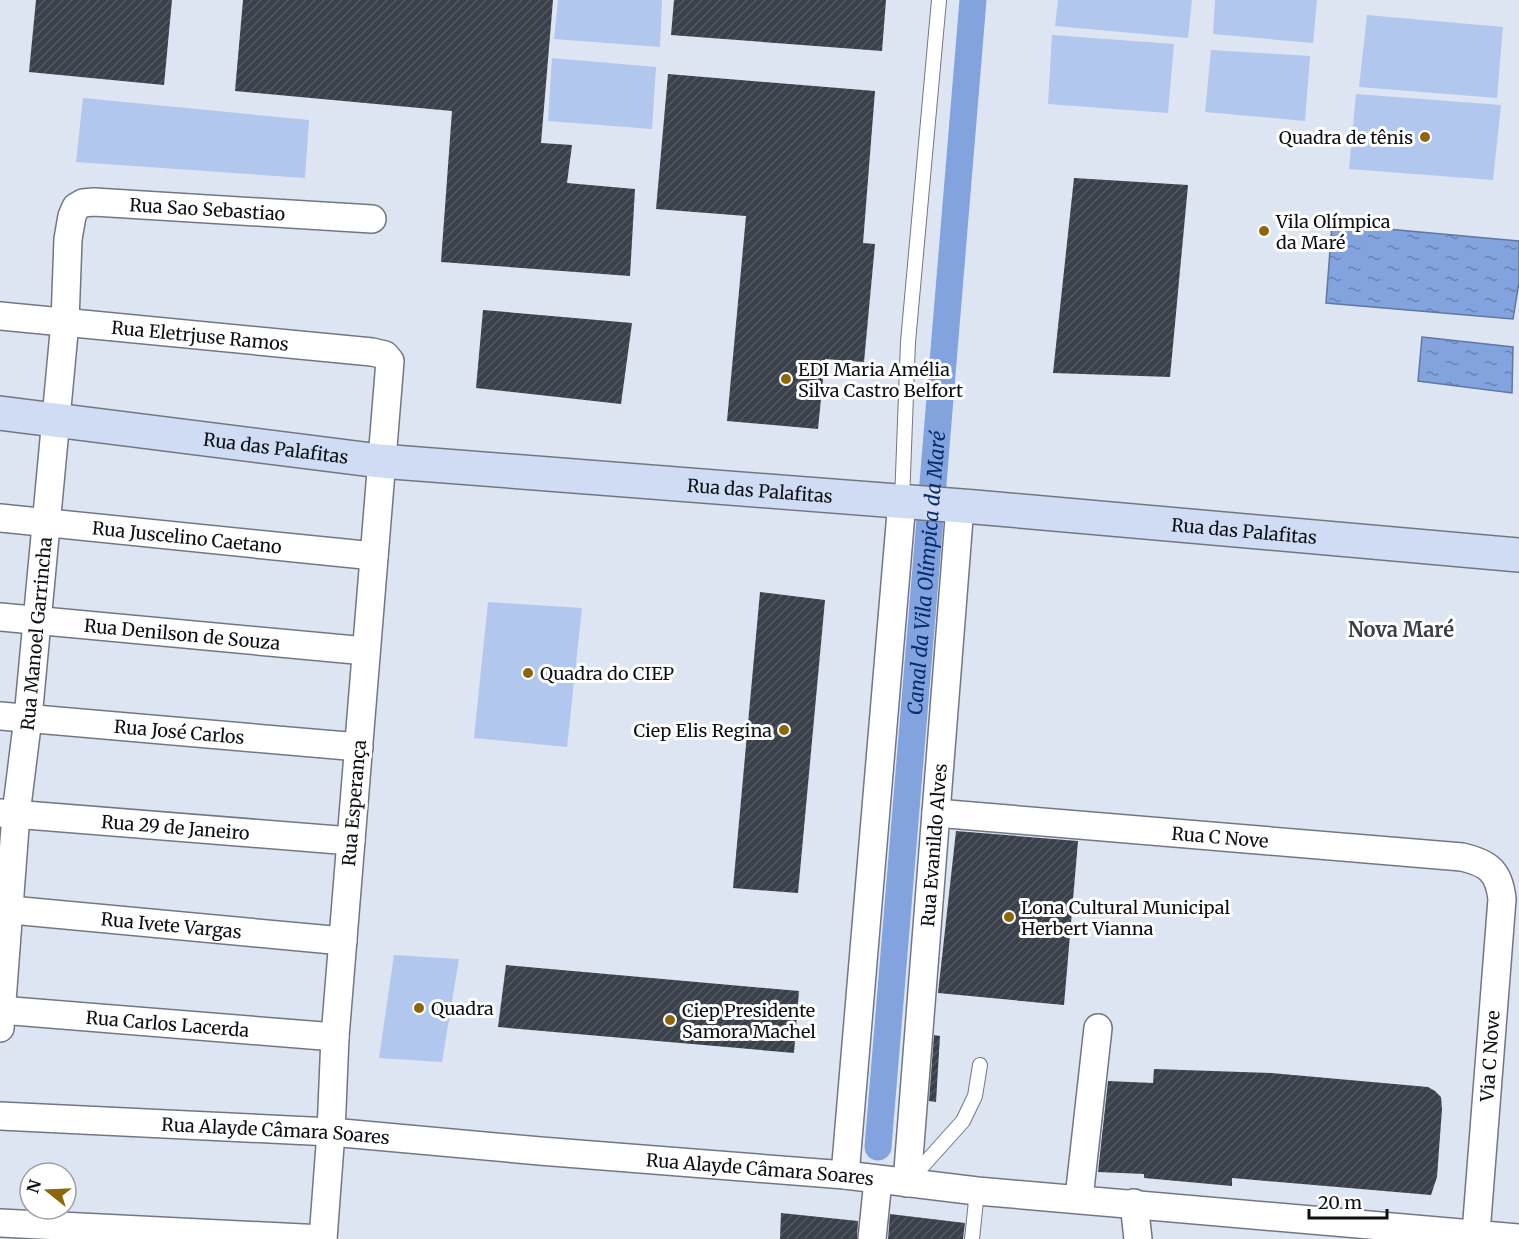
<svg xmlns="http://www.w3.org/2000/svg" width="1519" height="1239" font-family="Merriweather,serif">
<defs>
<pattern id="water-ripples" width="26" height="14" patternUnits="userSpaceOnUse" patternTransform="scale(1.5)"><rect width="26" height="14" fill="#83a3de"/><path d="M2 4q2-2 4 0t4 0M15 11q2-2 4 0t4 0" fill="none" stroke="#6a83b3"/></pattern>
<pattern id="building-hatch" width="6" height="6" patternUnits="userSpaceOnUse" patternTransform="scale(1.5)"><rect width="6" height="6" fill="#3b414b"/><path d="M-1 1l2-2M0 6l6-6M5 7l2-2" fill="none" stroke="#545961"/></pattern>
</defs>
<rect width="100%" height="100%" fill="#dee5f2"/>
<!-- grass -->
<g fill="#b1c7ed">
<path d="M 558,0 L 662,0 L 660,47 L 554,39 Z"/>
<path d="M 1058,0 L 1192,0 L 1188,38 L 1055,26 Z"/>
<path d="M 1215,0 L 1317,0 L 1313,43 L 1213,34 Z"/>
<path d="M 1367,15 L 1503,27 L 1497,98 L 1359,87 Z"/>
<path d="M 1052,35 L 1174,44 L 1168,113 L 1048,104 Z"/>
<path d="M 1211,50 L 1310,56 L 1305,121 L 1205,112 Z"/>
<path d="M 552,58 L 656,67 L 652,129 L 548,121 Z"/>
<path d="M 1356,94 L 1501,105 L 1493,180 L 1349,169 Z"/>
<path d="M 83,98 L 309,120 L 305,178 L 76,162 Z"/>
<path d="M 488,602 L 582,608 L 567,747 L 474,738 Z"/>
<path d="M 394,955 L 459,959 L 442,1062 L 379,1058 Z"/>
</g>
<!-- water -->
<g fill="url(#water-ripples)" stroke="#5f77a1" stroke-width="1.5">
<path d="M 1332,224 L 1519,241 L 1519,282 L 1513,319 L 1326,303 Z"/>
<path d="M 1422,337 L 1513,347 L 1512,393 L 1418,381 Z"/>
</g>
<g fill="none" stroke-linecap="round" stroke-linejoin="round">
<!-- canal -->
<path stroke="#83a3de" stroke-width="27" id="s1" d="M 878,1147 L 973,0"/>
</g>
<!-- building -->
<g fill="url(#building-hatch)">
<path d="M 36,0 L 172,0 L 164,85 L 29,72 Z"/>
<path d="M 243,0 L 553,0 L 541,143 L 572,145 L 567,183 L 635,189 L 630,276 L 441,262 L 452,111 L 235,91 Z"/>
<path d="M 674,0 L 886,0 L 882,51 L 671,35 Z"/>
<path d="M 668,74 L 875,91 L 863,243 L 875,244 L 864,362 L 825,359 L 818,429 L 727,421 L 746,216 L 656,209 Z"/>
<path d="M 1074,178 L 1188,185 L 1170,377 L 1053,373 Z"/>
<path d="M 483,310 L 632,323 L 621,404 L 476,388 Z"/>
<path d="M 760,592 L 825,600 L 798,893 L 733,888 Z"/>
<path d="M 956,831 L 1078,841 L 1064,1005 L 938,993 Z"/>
<path d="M 506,965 L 799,991 L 794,1053 L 498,1027 Z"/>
<path d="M 934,1035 L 940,1036 L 936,1102 L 929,1101 Z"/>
<path d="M 1154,1069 L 1271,1073 L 1428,1087 L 1435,1091 L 1441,1097 L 1442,1109 L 1437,1177 L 1431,1195 L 1232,1178 L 1232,1186 L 1144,1178 L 1144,1174 L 1098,1172 L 1108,1081 L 1153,1083 Z"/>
<path d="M 781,1213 L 858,1221 L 857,1239 L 780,1239 Z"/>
<path d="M 890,1214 L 965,1223 L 963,1239 L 888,1239 Z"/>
</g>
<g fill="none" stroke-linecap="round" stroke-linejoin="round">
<defs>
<g id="lane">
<path d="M 902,501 L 908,342 L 939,0"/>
<path d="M 910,1180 L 963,1121 L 975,1096 L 980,1065"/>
<path d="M 972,1239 L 977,1191"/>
</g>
<g id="street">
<path id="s2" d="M 0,316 L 372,352 L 385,355 L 390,361 L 335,1037 L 331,1132 L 323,1239"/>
<path id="s3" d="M 0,518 L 374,556"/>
<path id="s4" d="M 0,617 L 366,651"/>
<path id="s5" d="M 0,716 L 359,747"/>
<path id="s6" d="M 0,813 L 351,841"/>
<path id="s7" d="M 936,813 L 1462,857 C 1488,863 1499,871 1502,899 L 1476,1233"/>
<path id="s8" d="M 0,909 L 343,941"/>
<path id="s9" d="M 0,1010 L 335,1037"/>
<path id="s10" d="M 0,1028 L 16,814 L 28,718 L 65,322 L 68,239 L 72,216 L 76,207 L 83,203 L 94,202 L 372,219"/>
<path id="s11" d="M 0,1116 L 331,1132 L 540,1151 L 845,1175 L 977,1191 L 1519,1238"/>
<path d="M 845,1175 L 902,501"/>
<path id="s12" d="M 907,1183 L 960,506"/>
<path d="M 1079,1198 L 1098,1028"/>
<path d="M 1134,1203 L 1138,1239"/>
<path d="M 0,1223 L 323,1239"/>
<path d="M 872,1239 L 878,1180"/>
</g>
<g id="secondary">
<path id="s13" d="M 0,413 L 380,461 L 975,507 L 1519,555"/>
</g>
</defs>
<!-- lane casing -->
<use href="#lane" stroke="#717782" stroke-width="16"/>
<!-- street casing -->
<use href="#street" stroke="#717782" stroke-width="30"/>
<!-- secondary casing -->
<use href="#secondary" stroke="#717782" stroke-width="36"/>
<!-- lane -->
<use href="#lane" stroke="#fff" stroke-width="14"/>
<!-- street -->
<use href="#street" stroke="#fff" stroke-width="27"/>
<!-- secondary -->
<use href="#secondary" stroke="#d0dcf3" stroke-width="33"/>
</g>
<!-- markers -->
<g fill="#8d6609" stroke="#fff" stroke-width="2">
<circle cx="1425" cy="137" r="6"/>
<circle cx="1264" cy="231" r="6"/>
<circle cx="786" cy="379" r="6"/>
<circle cx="528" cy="673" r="6"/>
<circle cx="784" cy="730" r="6"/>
<circle cx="1009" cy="917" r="6"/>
<circle cx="419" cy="1008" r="6"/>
<circle cx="670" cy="1020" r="6"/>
</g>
<g text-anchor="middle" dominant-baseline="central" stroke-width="6" stroke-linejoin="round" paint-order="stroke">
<!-- poi labels -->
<g font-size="18" fill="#0c0f13" stroke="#fff" text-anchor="start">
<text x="1413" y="137" text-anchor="end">Quadra de tênis</text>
<text x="1276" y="221">Vila Olímpica<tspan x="1276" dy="21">da Maré</tspan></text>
<text x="798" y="369">EDI Maria Amélia<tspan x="798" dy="21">Silva Castro Belfort</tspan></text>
<text x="540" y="673">Quadra do CIEP</text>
<text x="772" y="730" text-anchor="end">Ciep Elis Regina</text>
<text x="1021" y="907">Lona Cultural Municipal<tspan x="1021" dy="21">Herbert Vianna</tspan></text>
<text x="431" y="1008">Quadra</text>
<text x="682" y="1010">Ciep Presidente<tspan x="682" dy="21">Samora Machel</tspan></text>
</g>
<!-- street labels -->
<g font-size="18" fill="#0c0f13" stroke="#fff">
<text stroke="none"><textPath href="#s10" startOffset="958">Rua Sao Sebastiao</textPath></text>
<text stroke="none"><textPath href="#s2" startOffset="201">Rua Eletrjuse Ramos</textPath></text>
<text stroke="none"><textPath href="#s13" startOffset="278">Rua das Palafitas</textPath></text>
<text stroke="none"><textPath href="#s13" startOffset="764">Rua das Palafitas</textPath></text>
<text stroke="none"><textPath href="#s13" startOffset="1250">Rua das Palafitas</textPath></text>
<text stroke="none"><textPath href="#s3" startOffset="188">Rua Juscelino Caetano</textPath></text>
<text stroke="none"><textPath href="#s10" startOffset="396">Rua Manoel Garrincha</textPath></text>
<text stroke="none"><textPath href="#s4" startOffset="183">Rua Denilson de Souza</textPath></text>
<text stroke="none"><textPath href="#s5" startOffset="180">Rua José Carlos</textPath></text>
<text transform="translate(354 803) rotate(-85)">Rua Esperança</text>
<text stroke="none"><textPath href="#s6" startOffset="176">Rua 29 de Janeiro</textPath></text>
<text stroke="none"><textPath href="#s7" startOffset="285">Rua C Nove</textPath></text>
<text stroke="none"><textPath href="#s12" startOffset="339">Rua Evanildo Alves</textPath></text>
<text stroke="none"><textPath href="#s8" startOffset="172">Rua Ivete Vargas</textPath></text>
<text stroke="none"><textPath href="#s9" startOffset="168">Rua Carlos Lacerda</textPath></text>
<text transform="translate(1490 1056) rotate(-86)">Via C Nove</text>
<text stroke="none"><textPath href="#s11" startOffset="276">Rua Alayde Câmara Soares</textPath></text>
<text stroke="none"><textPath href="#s11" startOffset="762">Rua Alayde Câmara Soares</textPath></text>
</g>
<!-- water labels -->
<g font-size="20" font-style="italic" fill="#082b6e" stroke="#fff">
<text stroke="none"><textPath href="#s1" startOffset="576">Canal da Vila Olímpica da Maré</textPath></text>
</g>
<!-- neighbourhood labels -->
<g font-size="20" font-weight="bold" fill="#393e48" stroke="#fff">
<text x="1401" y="629">Nova Maré</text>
</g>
</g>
<!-- north arrow -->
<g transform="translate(48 1191) rotate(288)"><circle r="28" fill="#ffffff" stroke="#9e9fa1" stroke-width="1.5"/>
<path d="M0-4.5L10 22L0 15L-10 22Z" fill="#8d6609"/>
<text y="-9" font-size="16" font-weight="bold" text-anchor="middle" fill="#0c0f13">N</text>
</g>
<!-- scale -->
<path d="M1309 1209v9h78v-9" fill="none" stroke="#0c0f13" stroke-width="3"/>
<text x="1318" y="1209" font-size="18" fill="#0c0f13" stroke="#ffffff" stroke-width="4.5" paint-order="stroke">20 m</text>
</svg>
